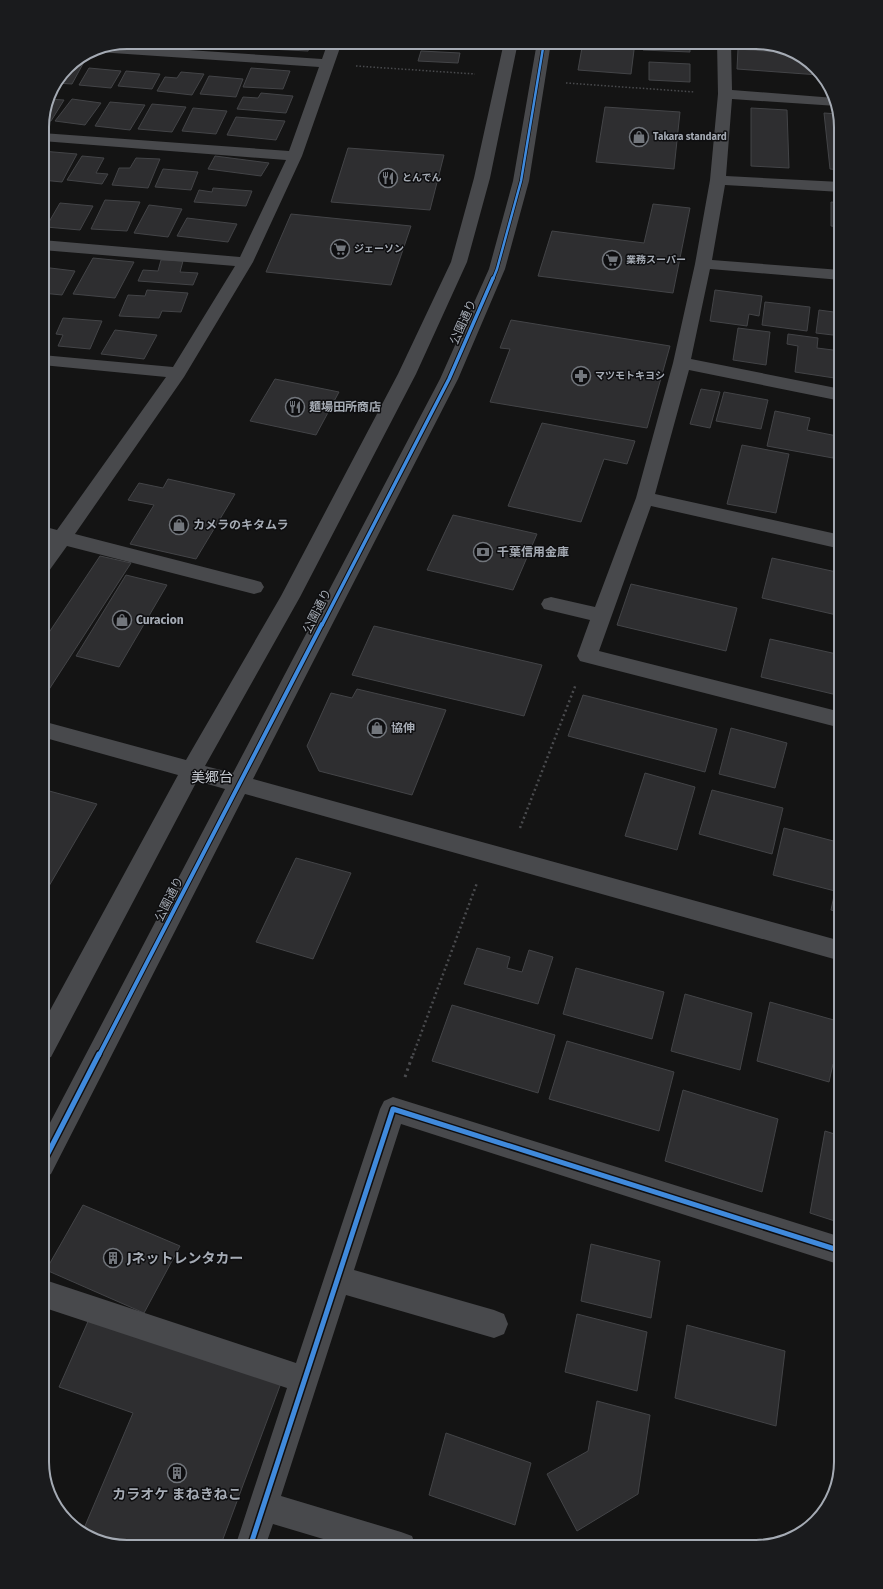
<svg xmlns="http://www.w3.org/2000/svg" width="883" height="1589" font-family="'Fira Sans','Noto Sans JP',sans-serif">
<rect width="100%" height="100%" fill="#141414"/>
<!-- building -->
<g fill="#2e2e30" stroke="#434447">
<path d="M 222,42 L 260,42 L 259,46 L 222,44 Z"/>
<path d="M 271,42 L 311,42 L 308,51 L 269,49 Z"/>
<path d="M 583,42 L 635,42 L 631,74 L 578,70 Z"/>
<path d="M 643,42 L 690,42 L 690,52 L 643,50 Z"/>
<path d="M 738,42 L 761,42 L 774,47 L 739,45 Z"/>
<path d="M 738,49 L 790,53 L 807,60 L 819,75 L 737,69 Z"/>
<path d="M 421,51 L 460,53 L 458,63 L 418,61 Z"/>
<path d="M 78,60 L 85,60 L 72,84 L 56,83 L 67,67 Z"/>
<path d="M 649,62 L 690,64 L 690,82 L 649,80 Z"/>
<path d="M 89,68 L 121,71 L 111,88 L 79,85 Z"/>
<path d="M 251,68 L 290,71 L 283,89 L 243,87 Z"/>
<path d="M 126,71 L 160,74 L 152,89 L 118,86 Z"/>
<path d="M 181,72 L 204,74 L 192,95 L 157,91 L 165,77 L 177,78 Z"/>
<path d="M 209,76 L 243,79 L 236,97 L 200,94 Z"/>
<path d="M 261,93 L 293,96 L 286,113 L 237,109 L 243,97 L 258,98 Z"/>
<path d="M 48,99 L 64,100 L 51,121 L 43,120 Z"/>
<path d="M 72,99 L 101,103 L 85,125 L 55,121 Z"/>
<path d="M 110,102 L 145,105 L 130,130 L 95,126 Z"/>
<path d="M 152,104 L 186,107 L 172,132 L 138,129 Z"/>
<path d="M 605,107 L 680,112 L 674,169 L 596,162 Z"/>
<path d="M 193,108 L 227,111 L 216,134 L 182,131 Z"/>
<path d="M 751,108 L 787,110 L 789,168 L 751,166 Z"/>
<path d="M 824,113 L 838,114 L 841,128 L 841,170 L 830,169 Z"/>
<path d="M 236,117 L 285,121 L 276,140 L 227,135 Z"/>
<path d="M 348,148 L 444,155 L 430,210 L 331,202 Z"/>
<path d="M 42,151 L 77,154 L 62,182 L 42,180 Z"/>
<path d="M 82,156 L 104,158 L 96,173 L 108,174 L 102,184 L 67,180 Z"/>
<path d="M 215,156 L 269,163 L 261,176 L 208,169 Z"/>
<path d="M 136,158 L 160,159 L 148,188 L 112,185 L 119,168 L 130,168 Z"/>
<path d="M 163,169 L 198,172 L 191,190 L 155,187 Z"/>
<path d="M 213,188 L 252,191 L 246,206 L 194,202 L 199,190 L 212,192 Z"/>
<path d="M 105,200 L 140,202 L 127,231 L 91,229 Z"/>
<path d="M 831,202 L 841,203 L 841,227 L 831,226 Z"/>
<path d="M 60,203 L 93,206 L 80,230 L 46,227 Z"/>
<path d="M 653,204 L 690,208 L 673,293 L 538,276 L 552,231 L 644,243 Z"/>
<path d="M 149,205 L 182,209 L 168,237 L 134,233 Z"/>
<path d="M 291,214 L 411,226 L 391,285 L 266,272 Z"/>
<path d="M 187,218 L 237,224 L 228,242 L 177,236 Z"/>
<path d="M 93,258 L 134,262 L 115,298 L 73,294 Z"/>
<path d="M 161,260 L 183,261 L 180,272 L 198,273 L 193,285 L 138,281 L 143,270 L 158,271 Z"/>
<path d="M 42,267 L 75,271 L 62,295 L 42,293 Z"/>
<path d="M 147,290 L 188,293 L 181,312 L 162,311 L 159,318 L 119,316 L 128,295 L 145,296 Z"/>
<path d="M 715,290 L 762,296 L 759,316 L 749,314 L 747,326 L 710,321 Z"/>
<path d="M 765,302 L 810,307 L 807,331 L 762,325 Z"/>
<path d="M 819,310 L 841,313 L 841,336 L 816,333 Z"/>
<path d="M 42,313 L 48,313 L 42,328 Z"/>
<path d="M 63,318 L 102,321 L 90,349 L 58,346 L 63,335 L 56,334 Z"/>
<path d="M 511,320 L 670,346 L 647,428 L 490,402 L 510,349 L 500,348 Z"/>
<path d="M 738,328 L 770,332 L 766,365 L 733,360 Z"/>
<path d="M 115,330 L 157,335 L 144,359 L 101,354 Z"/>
<path d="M 788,334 L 818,338 L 817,348 L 841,351 L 841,379 L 795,372 L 798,346 L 787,344 Z"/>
<path d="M 275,379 L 339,392 L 316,435 L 250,421 Z"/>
<path d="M 701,389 L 720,392 L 710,428 L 690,424 Z"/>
<path d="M 724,392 L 768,400 L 761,429 L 716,421 Z"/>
<path d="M 775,411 L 810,418 L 807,430 L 837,436 L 833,458 L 767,446 Z"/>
<path d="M 542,423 L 635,441 L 627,464 L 604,459 L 581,522 L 508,506 Z"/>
<path d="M 742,445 L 789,454 L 776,513 L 727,504 Z"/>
<path d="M 168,479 L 235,494 L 196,559 L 130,544 L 154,505 L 128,500 L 139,483 L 163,488 Z"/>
<path d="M 453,515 L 537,534 L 513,590 L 427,570 Z"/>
<path d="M 100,556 L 131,563 L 48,691 L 42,690 L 42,643 Z"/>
<path d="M 772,558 L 841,573 L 841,616 L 762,598 Z"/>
<path d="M 126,575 L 167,585 L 119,667 L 76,656 Z"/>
<path d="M 631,584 L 737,608 L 726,651 L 617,625 Z"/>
<path d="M 374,626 L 542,665 L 524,716 L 352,675 Z"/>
<path d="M 770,639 L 841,655 L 841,679 L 837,695 L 761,677 Z"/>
<path d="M 357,689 L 446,710 L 412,795 L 319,771 L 307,746 L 331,693 L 352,698 Z"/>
<path d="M 583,695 L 717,729 L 705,772 L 568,736 Z"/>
<path d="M 731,728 L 787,743 L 775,788 L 719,774 Z"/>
<path d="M 645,773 L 695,787 L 677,850 L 625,836 Z"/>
<path d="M 42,789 L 97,804 L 42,898 Z"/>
<path d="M 712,790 L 783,808 L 772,854 L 699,834 Z"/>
<path d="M 784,828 L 841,843 L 841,913 L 831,910 L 835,891 L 773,875 Z"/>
<path d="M 296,858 L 351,873 L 313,959 L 256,942 Z"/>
<path d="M 477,948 L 510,957 L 507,968 L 522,972 L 529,950 L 553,957 L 538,1004 L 464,984 Z"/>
<path d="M 576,968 L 664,992 L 652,1039 L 563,1014 Z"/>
<path d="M 685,994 L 752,1013 L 740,1070 L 671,1051 Z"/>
<path d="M 770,1002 L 841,1022 L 841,1066 L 833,1064 L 829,1082 L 757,1061 Z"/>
<path d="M 452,1005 L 555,1035 L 538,1093 L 432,1061 Z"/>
<path d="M 567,1041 L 674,1072 L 659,1131 L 549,1099 Z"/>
<path d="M 683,1090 L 778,1119 L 762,1192 L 665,1161 Z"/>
<path d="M 825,1131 L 841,1136 L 841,1223 L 810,1213 Z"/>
<path d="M 83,1205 L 180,1246 L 144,1313 L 46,1270 Z"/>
<path d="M 591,1244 L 660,1261 L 651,1318 L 581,1301 Z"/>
<path d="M 577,1314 L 647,1332 L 637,1391 L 565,1372 Z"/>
<path d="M 90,1317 L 281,1383 L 220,1547 L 122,1547 L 82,1533 L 133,1413 L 59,1387 Z"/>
<path d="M 687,1325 L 785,1351 L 776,1426 L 675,1398 Z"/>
<path d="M 597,1401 L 650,1415 L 638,1494 L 577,1531 L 547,1474 L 588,1451 Z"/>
<path d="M 446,1433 L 531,1463 L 515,1525 L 429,1495 Z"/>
</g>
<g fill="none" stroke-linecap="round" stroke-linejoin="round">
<!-- path-far2 -->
<g stroke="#4a4b4e" stroke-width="1.5" stroke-dasharray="1.5 2" stroke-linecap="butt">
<path d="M 356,66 L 475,74"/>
<path d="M 566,83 L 695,92"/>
</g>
<!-- path-far1 -->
<g stroke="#4a4b4e" stroke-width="2.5" stroke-dasharray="2 3" stroke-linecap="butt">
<path d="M 520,828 L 576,684"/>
<path d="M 413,1055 L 477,883"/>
</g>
<!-- path -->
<path stroke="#4a4b4e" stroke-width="3" stroke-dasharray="2.5 4" stroke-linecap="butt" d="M 405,1077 L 413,1054"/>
<!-- minor -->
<g fill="#48494c" fill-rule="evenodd">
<path d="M 328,42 L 342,42 L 302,156 L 253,262 L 184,377 L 75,534 L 254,580 L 261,582 L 264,587 L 261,592 L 254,594 L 67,546 L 49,571 L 42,573 L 42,551 L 49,542 L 42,540 L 42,526 L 57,530 L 166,377 L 42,365 L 42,355 L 173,367 L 235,266 L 42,250 L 42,240 L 240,257 L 286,160 L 42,141 L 42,133 L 289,151 L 319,67 L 98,52 L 93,50 L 113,45 L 322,59 Z"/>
<path d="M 504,42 L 518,42 L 490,178 L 467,262 L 416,374 L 300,597 L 205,766 L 233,773 L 440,379 L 489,269 L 513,181 L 537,42 L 551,42 L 529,181 L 505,269 L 458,379 L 253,779 L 841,941 L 841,961 L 245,794 L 51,1174 L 42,1178 L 42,1138 L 225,789 L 197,781 L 51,1057 L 42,1060 L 42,1025 L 178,775 L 42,737 L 42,721 L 186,760 L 281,596 L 398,374 L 451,262 L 474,178 Z"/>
<path d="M 717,42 L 731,42 L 732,90 L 835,98 L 837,106 L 732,99 L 726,176 L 841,182 L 841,192 L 725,185 L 712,260 L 841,270 L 841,280 L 710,269 L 691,359 L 841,389 L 841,401 L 689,370 L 655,494 L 841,535 L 841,549 L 651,506 L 599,651 L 841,712 L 841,728 L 580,661 L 577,656 L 590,620 L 544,609 L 541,604 L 544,599 L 551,597 L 595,607 L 636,498 L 673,363 L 695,264 L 710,180 L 718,94 Z"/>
<path d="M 393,1097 L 841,1237 L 841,1265 L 401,1124 L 354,1270 L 494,1310 L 504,1314 L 508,1324 L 504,1334 L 494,1338 L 346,1295 L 281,1496 L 401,1532 L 412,1536 L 416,1547 L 350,1547 L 273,1524 L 265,1547 L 235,1547 L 287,1388 L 42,1307 L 42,1279 L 296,1363 L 380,1109 L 384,1101 Z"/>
</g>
<defs>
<path id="cycleway-far3" d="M 493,279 L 497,269 L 521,181 L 544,42"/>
<path id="cycleway-far2" d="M 322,625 L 449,379 L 493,278"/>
<path id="cycleway-far1" d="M 99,1055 L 322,624"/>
<g id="cycleway">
<path d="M 42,1165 L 99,1054"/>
<path d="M 250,1547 L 393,1109 L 841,1251"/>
</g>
</defs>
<!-- cycleway-far3 casing -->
<use href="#cycleway-far3" stroke="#0e0e10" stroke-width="4"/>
<!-- cycleway-far2 casing -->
<use href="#cycleway-far2" stroke="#0e0e10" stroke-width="5.5"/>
<!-- cycleway-far1 casing -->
<use href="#cycleway-far1" stroke="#0e0e10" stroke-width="6"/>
<!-- cycleway casing -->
<use href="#cycleway" stroke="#0e0e10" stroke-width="8"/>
<!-- cycleway-far3 -->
<use href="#cycleway-far3" stroke="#408adc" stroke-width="2.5"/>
<!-- cycleway-far2 -->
<use href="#cycleway-far2" stroke="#408adc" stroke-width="3.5"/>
<!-- cycleway-far1 -->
<use href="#cycleway-far1" stroke="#408adc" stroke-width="4"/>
<!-- cycleway -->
<use href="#cycleway" stroke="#408adc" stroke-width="5"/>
</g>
<!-- icons -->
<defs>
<symbol id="shop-ring" viewBox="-11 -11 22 22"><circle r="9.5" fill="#0e0e10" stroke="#72767c" stroke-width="1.5"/><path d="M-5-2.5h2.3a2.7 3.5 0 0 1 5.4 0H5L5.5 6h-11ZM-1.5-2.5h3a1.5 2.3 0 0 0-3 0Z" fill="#72767c"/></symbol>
<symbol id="restaurant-ring" viewBox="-11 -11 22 22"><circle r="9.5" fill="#0e0e10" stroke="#72767c" stroke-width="1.5"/><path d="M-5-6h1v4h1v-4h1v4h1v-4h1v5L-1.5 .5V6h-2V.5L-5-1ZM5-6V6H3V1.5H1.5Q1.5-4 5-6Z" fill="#72767c"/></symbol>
<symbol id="supermarket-ring" viewBox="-11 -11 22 22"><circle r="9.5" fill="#0e0e10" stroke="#72767c" stroke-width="1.5"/><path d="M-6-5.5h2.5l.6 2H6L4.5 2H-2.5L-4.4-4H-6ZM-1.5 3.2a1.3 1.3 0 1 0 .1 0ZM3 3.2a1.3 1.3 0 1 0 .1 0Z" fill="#72767c"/></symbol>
<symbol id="pharmacy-ring" viewBox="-11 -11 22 22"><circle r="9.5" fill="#0e0e10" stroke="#72767c" stroke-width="1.5"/><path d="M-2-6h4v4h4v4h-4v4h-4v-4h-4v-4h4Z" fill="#72767c"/></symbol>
<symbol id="bank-ring" viewBox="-11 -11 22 22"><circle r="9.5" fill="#0e0e10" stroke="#72767c" stroke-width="1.5"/><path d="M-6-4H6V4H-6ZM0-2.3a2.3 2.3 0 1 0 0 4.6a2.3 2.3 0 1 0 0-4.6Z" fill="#72767c"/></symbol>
<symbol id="building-ring" viewBox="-11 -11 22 22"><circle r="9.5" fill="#0e0e10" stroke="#72767c" stroke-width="1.5"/><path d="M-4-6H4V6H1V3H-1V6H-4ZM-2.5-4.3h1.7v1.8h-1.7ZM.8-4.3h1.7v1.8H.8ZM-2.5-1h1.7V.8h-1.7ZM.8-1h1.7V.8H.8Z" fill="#72767c"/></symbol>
</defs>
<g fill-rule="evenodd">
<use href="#shop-ring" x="628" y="126" width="22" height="22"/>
<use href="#restaurant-ring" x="377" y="167" width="22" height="22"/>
<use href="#supermarket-ring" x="329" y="238" width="22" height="22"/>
<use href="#supermarket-ring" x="601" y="249" width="22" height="22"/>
<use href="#pharmacy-ring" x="570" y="365" width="22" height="22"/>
<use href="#restaurant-ring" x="284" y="396" width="22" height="22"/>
<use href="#shop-ring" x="168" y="514" width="22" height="22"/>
<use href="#bank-ring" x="472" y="541" width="22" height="22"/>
<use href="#shop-ring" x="111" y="609" width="22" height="22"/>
<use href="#shop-ring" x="366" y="717" width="22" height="22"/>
<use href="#building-ring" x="102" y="1247" width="22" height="22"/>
<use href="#building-ring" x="166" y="1462" width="22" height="22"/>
</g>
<g text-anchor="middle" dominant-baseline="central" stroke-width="3" stroke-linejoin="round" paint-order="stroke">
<!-- far-poi labels -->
<g font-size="10" font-weight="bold" fill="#a5abb4" stroke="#0e0e10" text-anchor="start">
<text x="653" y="137">Takara standard</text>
<text x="402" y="178">とんでん</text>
<text x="354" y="249">ジェーソン</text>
<text x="626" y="260">業務スーパー</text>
<text x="595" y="376">マツモトキヨシ</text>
</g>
<!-- street labels -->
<g font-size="12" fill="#a5abb4" stroke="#0e0e10">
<text transform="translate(463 322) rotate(-66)">公園通り</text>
<text transform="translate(317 611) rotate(-63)">公園通り</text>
<text transform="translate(169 899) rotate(-63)">公園通り</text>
</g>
<!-- poi labels -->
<g font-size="12" font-weight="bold" fill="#a5abb4" stroke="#0e0e10" text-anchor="start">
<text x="309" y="407">麺場田所商店</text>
<text x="193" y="525">カメラのキタムラ</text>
<text x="497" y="552">千葉信用金庫</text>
<text x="136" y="620">Curacion</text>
<text x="391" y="728">協伸</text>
</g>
<!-- quarter labels -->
<g font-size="14" fill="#c6cad1" stroke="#0e0e10">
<text x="212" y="777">美郷台</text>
</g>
<!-- near-poi labels -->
<g font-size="14" font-weight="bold" fill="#a5abb4" stroke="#0e0e10" text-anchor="start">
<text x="127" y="1258">Jネットレンタカー</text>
<text x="177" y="1494" text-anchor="middle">カラオケ まねきねこ</text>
</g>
</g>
<!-- crop -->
<path d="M0 0H883V1589H0ZM127 49H756A78 78 0 0 1 834 127V1462A78 78 0 0 1 756 1540H127A78 78 0 0 1 49 1462V127A78 78 0 0 1 127 49Z" fill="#1a1b1d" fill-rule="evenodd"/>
<path fill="none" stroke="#a5abb4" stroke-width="2" d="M127 49H756A78 78 0 0 1 834 127V1462A78 78 0 0 1 756 1540H127A78 78 0 0 1 49 1462V127A78 78 0 0 1 127 49Z"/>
</svg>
